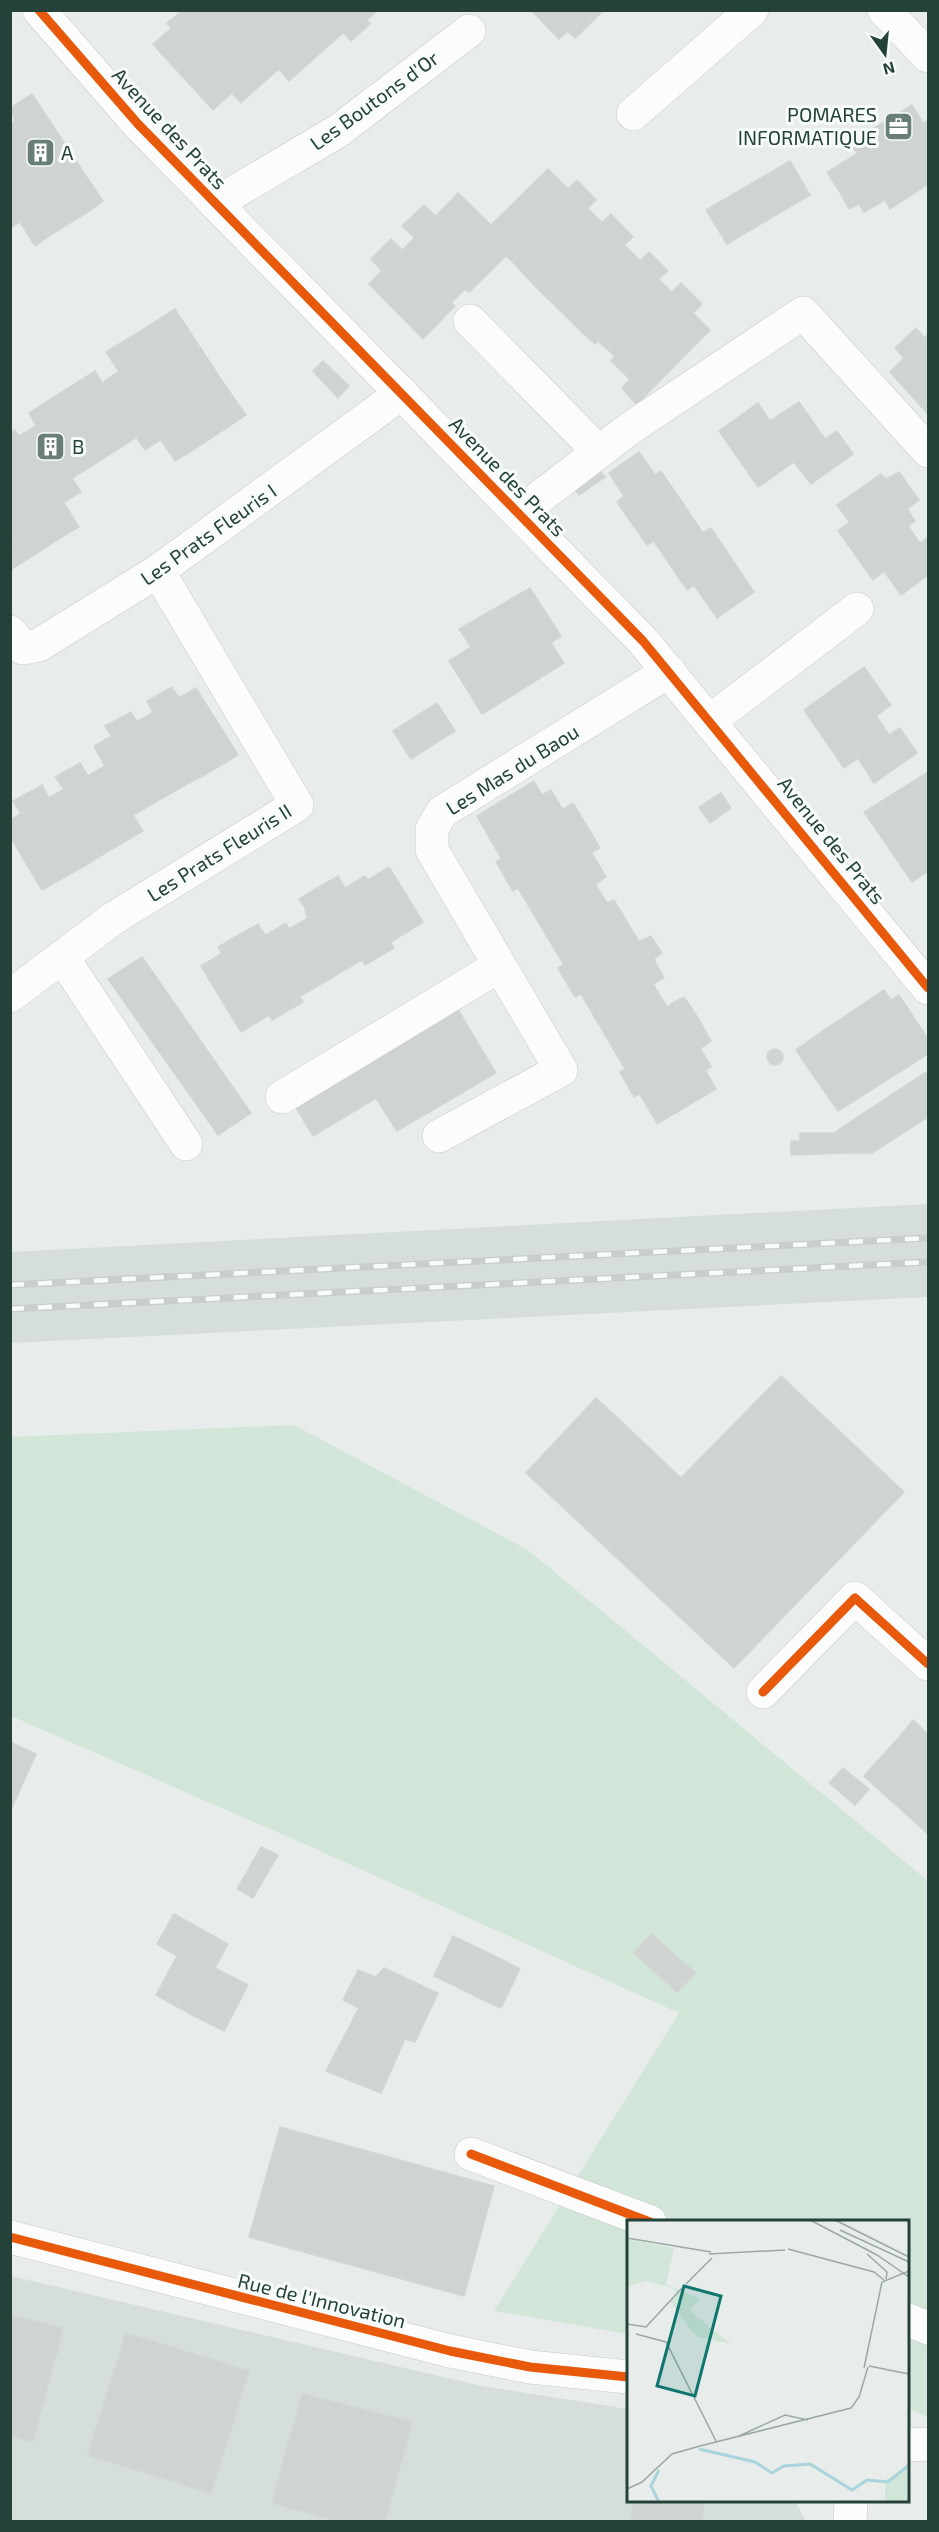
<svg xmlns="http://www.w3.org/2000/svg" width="939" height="2532" font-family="'Exo 2',sans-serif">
<rect width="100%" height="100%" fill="#e8edeb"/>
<!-- built -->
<g fill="#d6dedb">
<path d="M 928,1204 L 928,1297 L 11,1343 L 11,1252 Z"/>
<path d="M 11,2276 L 482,2386 L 628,2409 L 628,2500 L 795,2501 L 806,2521 L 11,2522 Z"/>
</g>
<!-- green -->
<path fill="#d1e6d8" d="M 294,1425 L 528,1550 L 928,1881 L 928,2417 L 908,2409 L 908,2222 L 628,2222 L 628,2334 L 494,2311 L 679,2013 L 318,1850 L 11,1716 L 10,1437 Z"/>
<!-- building -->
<g fill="#cfd4d2" stroke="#d1d6d4" stroke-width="1.5">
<path d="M 183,10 L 202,10 L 176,33 L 167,23 Z"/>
<path d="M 202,10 L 378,10 L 367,20 L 370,24 L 351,41 L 334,21 L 256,89 L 247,79 L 213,110 L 160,52 L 179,36 L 176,33 Z"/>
<path d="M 531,10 L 604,10 L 593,21 L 586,13 L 559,39 Z"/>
<path d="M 586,13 L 593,21 L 575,38 L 568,32 Z"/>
<path d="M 334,21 L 344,32 L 289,81 L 279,69 Z"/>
<path d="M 172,28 L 179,36 L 160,52 L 153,44 Z"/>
<path d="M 247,79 L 256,89 L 241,103 L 232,93 Z"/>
<path d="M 32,94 L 40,106 L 15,121 L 10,108 Z"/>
<path d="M 912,105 L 923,123 L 895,140 L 888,129 L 854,149 L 851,142 Z"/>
<path d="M 40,106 L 88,179 L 72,189 L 88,212 L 49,236 L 34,213 L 10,228 L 10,124 Z"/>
<path d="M 928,120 L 928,184 L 890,209 L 885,200 L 864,212 L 859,204 L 849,209 L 841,194 L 871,176 L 854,149 L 888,129 L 895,140 Z"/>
<path d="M 857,154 L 871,176 L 841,194 L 827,172 Z"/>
<path d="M 790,161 L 810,195 L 727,244 L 706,210 Z"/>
<path d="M 548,169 L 710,330 L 646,395 L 611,361 L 615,356 L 598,341 L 610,329 L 600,320 L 584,334 L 536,287 L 543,281 L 529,267 L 539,258 L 529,247 L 513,262 L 506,256 L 469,292 L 465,289 L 452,302 L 441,293 L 432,303 L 445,316 L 423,339 L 369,284 L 458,193 L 491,225 Z"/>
<path d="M 88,179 L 103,201 L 88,212 L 72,189 Z"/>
<path d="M 577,180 L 596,200 L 587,209 L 568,189 Z"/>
<path d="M 424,205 L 435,216 L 414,237 L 402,226 Z"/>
<path d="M 34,213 L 49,236 L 35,246 L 20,222 Z"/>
<path d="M 611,214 L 633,237 L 624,245 L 602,223 Z"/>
<path d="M 391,239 L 402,250 L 381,270 L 371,259 Z"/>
<path d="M 529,247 L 539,258 L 523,273 L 513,262 Z"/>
<path d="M 649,252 L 668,271 L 658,279 L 640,261 Z"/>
<path d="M 529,267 L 543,281 L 536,287 L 523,273 Z"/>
<path d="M 681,283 L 702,304 L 693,313 L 672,292 Z"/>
<path d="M 441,293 L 455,306 L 445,316 L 432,303 Z"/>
<path d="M 175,309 L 182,320 L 157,337 L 150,325 Z"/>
<path d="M 182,320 L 231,394 L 216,403 L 231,425 L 190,452 L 175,430 L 145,450 L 127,423 L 109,435 L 98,419 L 86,426 L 98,442 L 63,465 L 81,492 L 50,511 L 65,535 L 12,569 L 10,433 L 15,430 L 19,436 L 36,426 L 29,413 L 95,371 L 102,383 L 119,371 L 114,364 Z"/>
<path d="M 600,320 L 610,329 L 595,344 L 584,334 Z"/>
<path d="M 150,325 L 157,337 L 137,350 L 129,338 Z"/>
<path d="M 916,328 L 924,338 L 904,358 L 895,348 Z"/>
<path d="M 928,334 L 928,414 L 890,372 Z"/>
<path d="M 129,338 L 137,350 L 114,364 L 106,352 Z"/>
<path d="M 323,361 L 349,386 L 338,398 L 313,371 Z"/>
<path d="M 630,379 L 646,395 L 637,405 L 622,388 Z"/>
<path d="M 231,394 L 246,415 L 231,425 L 216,403 Z"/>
<path d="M 799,402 L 825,439 L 837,431 L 853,454 L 811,484 L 794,462 L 758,487 L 719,431 L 758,403 L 770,421 Z"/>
<path d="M 98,419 L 109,435 L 98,442 L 86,426 Z"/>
<path d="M 127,423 L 137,437 L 71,479 L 63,465 Z"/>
<path d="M 175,430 L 190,452 L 175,461 L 161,440 Z"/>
<path d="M 639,452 L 655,475 L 661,471 L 703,533 L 711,528 L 754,592 L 717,618 L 694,585 L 687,590 L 654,541 L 647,545 L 617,502 L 624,496 L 609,473 Z"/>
<path d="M 597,467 L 605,477 L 579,495 L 572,485 Z"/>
<path d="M 899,472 L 919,500 L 907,509 L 915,521 L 908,526 L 920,543 L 928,537 L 928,575 L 901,595 L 884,571 L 873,580 L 848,545 L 860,536 L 837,505 L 881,474 L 886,479 Z"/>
<path d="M 64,503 L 79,527 L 65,535 L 50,511 Z"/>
<path d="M 850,522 L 860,536 L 848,545 L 838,531 Z"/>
<path d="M 530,588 L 561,636 L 551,643 L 564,663 L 502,702 L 494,688 L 474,701 L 449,661 L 471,647 L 459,629 Z"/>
<path d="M 864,667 L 891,705 L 876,716 L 850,677 Z"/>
<path d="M 850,677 L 889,735 L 900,728 L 917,753 L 874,783 L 858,758 L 844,768 L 804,710 Z"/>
<path d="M 172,687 L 179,698 L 153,712 L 147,701 Z"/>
<path d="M 196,688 L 238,755 L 203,776 L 191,757 L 177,764 L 189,783 L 133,815 L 143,831 L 99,857 L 90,843 L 79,849 L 88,864 L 42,890 L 10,836 L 10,820 L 105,766 L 94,746 Z"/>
<path d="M 494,688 L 502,702 L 482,714 L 474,701 Z"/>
<path d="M 437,703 L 455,731 L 411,759 L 393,731 Z"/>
<path d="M 131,712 L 137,722 L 111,736 L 105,726 Z"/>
<path d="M 191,757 L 203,776 L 189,783 L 177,764 Z"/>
<path d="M 80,763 L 88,776 L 64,789 L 55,777 Z"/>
<path d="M 928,772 L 928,871 L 912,882 L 864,812 Z"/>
<path d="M 534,781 L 542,795 L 551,790 L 589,854 L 592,853 L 606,877 L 595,884 L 607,903 L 614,900 L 639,942 L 651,936 L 662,953 L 654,959 L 664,978 L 653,984 L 667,1007 L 674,1002 L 711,1067 L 705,1070 L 716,1089 L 657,1124 L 640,1094 L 651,1088 L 636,1062 L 625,1069 L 581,994 L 592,987 L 575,958 L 564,965 L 518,888 L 529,882 L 512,851 L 501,858 L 477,816 Z"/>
<path d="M 42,785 L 49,799 L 21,814 L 13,801 Z"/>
<path d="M 721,793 L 731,808 L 710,823 L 699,807 Z"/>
<path d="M 573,803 L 587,826 L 576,833 L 563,809 Z"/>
<path d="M 587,826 L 600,848 L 589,854 L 576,833 Z"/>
<path d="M 90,843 L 99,857 L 88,864 L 79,849 Z"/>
<path d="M 512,851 L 529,882 L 513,891 L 496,862 Z"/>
<path d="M 389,867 L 423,922 L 391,942 L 383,932 L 355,949 L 362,960 L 299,997 L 291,984 L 262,1003 L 269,1015 L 241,1032 L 208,978 L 229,966 L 225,959 L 286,923 L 289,929 L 308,918 L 305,912 L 365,876 L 368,880 Z"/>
<path d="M 338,876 L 345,888 L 325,900 L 317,888 Z"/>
<path d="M 317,888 L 325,900 L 307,911 L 299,899 Z"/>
<path d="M 258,924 L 265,935 L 242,949 L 235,937 Z"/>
<path d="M 383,932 L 394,948 L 365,965 L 355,949 Z"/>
<path d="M 235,937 L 242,949 L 225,959 L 218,947 Z"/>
<path d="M 221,954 L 229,966 L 208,978 L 201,966 Z"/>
<path d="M 142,957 L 251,1113 L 218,1135 L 108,979 Z"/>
<path d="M 575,958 L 592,987 L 575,997 L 558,968 Z"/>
<path d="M 291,984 L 303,1002 L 272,1020 L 262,1003 Z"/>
<path d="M 884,990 L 891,1000 L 899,995 L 928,1039 L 928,1054 L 838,1111 L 804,1062 L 826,1048 L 817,1035 Z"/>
<path d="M 684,997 L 698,1018 L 688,1024 L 674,1002 Z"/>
<path d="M 457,1008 L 496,1073 L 397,1131 L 376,1098 L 313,1136 L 294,1104 Z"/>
<path d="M 698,1018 L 711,1041 L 701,1048 L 688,1024 Z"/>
<path d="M 817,1035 L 826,1048 L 804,1062 L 796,1050 Z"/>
<circle cx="775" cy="1057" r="8"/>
<path d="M 636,1062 L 651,1088 L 634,1097 L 620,1072 Z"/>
<path d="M 926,1072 L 928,1076 L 928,1117 L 872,1153 L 847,1153 L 838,1130 Z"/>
<path d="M 838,1130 L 847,1153 L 791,1155 L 791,1141 L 800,1141 L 800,1133 L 835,1133 Z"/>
<path d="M 781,1376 L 904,1492 L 734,1668 L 553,1498 L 622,1422 L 681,1478 Z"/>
<path d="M 596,1398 L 622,1422 L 553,1498 L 526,1473 Z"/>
<path d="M 913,1720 L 928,1734 L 928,1747 L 923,1753 L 901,1735 Z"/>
<path d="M 901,1735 L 923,1753 L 928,1747 L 928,1834 L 864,1776 Z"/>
<path d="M 10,1742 L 36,1754 L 10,1812 Z"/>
<path d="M 843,1768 L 869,1789 L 855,1805 L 829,1783 Z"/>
<path d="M 261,1847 L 278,1855 L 253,1898 L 237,1889 Z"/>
<path d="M 174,1914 L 228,1944 L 190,2014 L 156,1995 L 177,1956 L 157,1944 Z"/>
<path d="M 651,1934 L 696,1973 L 677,1992 L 634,1953 Z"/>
<path d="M 453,1936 L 497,1957 L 479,1998 L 434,1976 Z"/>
<path d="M 497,1957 L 520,1969 L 501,2008 L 479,1998 Z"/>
<path d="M 215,1968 L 248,1985 L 224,2031 L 190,2014 Z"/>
<path d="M 384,1968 L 438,1993 L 415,2042 L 405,2039 L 381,2093 L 326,2071 L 359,2008 L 343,2000 L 358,1970 L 376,1977 Z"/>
<path d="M 280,2127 L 494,2186 L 464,2296 L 249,2237 Z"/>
<path d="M 10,2315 L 63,2328 L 33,2442 L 10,2436 Z"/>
<path d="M 126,2333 L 249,2371 L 211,2493 L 88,2455 Z"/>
<path d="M 302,2394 L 412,2422 L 385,2522 L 340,2522 L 272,2503 Z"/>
<path d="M 633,2500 L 704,2500 L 702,2522 L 631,2522 Z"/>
</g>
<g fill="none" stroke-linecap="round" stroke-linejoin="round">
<defs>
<g id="minor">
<path d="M 39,10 L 138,124 L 643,641 L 928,988"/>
<path d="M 884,10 L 928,56"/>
<path d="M 633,114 L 752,10"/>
<path d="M 216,203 L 338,131 L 469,31"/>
<path d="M 470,321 L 599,452"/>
<path d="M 519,513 L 629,429 L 803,313 L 928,451"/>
<path d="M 10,632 L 23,648 L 39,645 L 158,571 L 402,393"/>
<path d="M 711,720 L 857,609"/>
<path d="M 63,958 L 186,1144"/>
<path d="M 10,996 L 114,918 L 297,805 L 158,571"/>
<path d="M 282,1097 L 499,966"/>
<path d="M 439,1136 L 561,1070 L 432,850 L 432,829 L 442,812 L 669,671"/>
<path d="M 763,1692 L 855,1598 L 928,1664"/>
<path d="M 471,2154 L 650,2222"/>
<path d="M 10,2237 L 450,2351 L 530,2367 L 628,2377"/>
<path d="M 908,2320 L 928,2328"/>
<path d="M 908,2445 L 928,2444"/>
<path d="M 850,2522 L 851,2500"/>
</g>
</defs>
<!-- minor casing -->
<use href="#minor" stroke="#c5cac8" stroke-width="34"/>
<!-- minor -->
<use href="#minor" stroke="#fcfcfc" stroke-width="33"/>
<defs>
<g id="rail">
<path d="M 10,1285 L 928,1238"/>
<path d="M 10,1309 L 928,1262"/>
</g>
</defs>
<!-- rail casing -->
<use href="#rail" stroke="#c9cdcc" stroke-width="7"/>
<!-- rail -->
<use href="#rail" stroke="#f7fbf9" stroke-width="4.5" stroke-dasharray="14" stroke-linecap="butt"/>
<defs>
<g id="cycleway">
<path d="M 39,10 L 138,124 L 643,641 L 928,988"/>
<path d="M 763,1692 L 855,1598 L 928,1664"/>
<path d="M 471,2154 L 650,2222"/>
<path d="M 10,2237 L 450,2351 L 530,2367 L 628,2377"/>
</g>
</defs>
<!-- cycleway casing -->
<use href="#cycleway" stroke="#f7fbf9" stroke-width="13"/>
<!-- cycleway -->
<use href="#cycleway" stroke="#e8590c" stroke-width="9"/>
</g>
<!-- icons -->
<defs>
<symbol id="office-square" viewBox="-11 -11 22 22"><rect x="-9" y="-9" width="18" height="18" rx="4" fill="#697e78" stroke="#f7fbf9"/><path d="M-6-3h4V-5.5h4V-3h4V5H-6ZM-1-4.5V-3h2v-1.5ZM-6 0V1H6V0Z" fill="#fff"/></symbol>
<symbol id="building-square" viewBox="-11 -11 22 22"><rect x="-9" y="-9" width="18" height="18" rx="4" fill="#697e78" stroke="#f7fbf9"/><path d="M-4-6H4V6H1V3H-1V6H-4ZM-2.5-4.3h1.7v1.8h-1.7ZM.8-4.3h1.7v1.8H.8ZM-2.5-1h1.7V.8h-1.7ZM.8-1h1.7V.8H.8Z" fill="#fff"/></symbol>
</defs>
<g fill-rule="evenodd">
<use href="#office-square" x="882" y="110" width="33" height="33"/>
<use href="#building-square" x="24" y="136" width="33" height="33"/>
<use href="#building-square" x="34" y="430" width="33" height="33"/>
</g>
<g text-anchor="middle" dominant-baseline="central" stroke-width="6" stroke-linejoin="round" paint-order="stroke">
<!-- street labels -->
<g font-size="20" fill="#24423a" stroke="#f7fbf9">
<text transform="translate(374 100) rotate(-36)">Les Boutons d'Or</text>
<text transform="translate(170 128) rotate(47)">Avenue des Prats</text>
<text transform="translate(508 476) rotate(46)">Avenue des Prats</text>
<text transform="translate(208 534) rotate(-35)">Les Prats Fleuris I</text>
<text transform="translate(512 769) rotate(-32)">Les Mas du Baou</text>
<text transform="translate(832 840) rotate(51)">Avenue des Prats</text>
<text transform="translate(219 852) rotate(-32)">Les Prats Fleuris II</text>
<text transform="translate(322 2300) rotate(14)">Rue de l'Innovation</text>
</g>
<!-- poi labels -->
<g font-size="20" fill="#24423a" stroke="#f7fbf9" text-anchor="start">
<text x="877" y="114" text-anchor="end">POMARES<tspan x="877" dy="23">INFORMATIQUE</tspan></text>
<text x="61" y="152">A</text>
<text x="72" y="446">B</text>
</g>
</g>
<!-- overview -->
<g transform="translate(627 2220)">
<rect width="282" height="282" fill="#e8edeb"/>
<path d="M 0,19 L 47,28 L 39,64 L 73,79 L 62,90 L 104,124 L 71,117 L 63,109 L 43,81 L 50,74 L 46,68 L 20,61 L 0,66 ZM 282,246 L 282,282 L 258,282 L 258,260 Z" fill="#d1e6d8"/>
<path fill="none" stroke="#a9d4db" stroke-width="3" d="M 72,229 L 128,242 L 145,253 L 157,246 L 183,244 L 225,270 L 240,260 L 261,262 L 282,245M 32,250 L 24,266 L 32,282"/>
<path fill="none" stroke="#9aa9a4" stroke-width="1.5" d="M 183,0 L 250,35 L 282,57M 208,0 L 282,37M 213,10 L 282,42M 0,18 L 84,32M 161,29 L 247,52 L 257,60M 82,34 L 158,30M 240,34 L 260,52 L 259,59M 59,64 L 85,38M 0,104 L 19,107 L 55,68M 9,114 L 39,122 L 89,221M 242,146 L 282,154M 237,148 L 255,62 L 282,51M 112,216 L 158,195 L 181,200M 69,227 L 224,188 L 232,177 L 241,147M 0,269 L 15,262 L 45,234 L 73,226"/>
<path fill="#0f766e" fill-opacity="0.15" stroke="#0f766e" stroke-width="3" d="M 57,66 L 94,76 L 68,176 L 30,166 Z"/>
<rect width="282" height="282" fill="none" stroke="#24423a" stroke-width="3"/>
</g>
<!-- border -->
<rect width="939" height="2532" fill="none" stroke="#24423a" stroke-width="24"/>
<!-- north arrow -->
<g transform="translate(885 54) rotate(165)" stroke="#f7fbf9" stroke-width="4.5" paint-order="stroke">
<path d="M0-4.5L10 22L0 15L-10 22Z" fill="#24423a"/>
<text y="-9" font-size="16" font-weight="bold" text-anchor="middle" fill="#24423a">N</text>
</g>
</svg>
